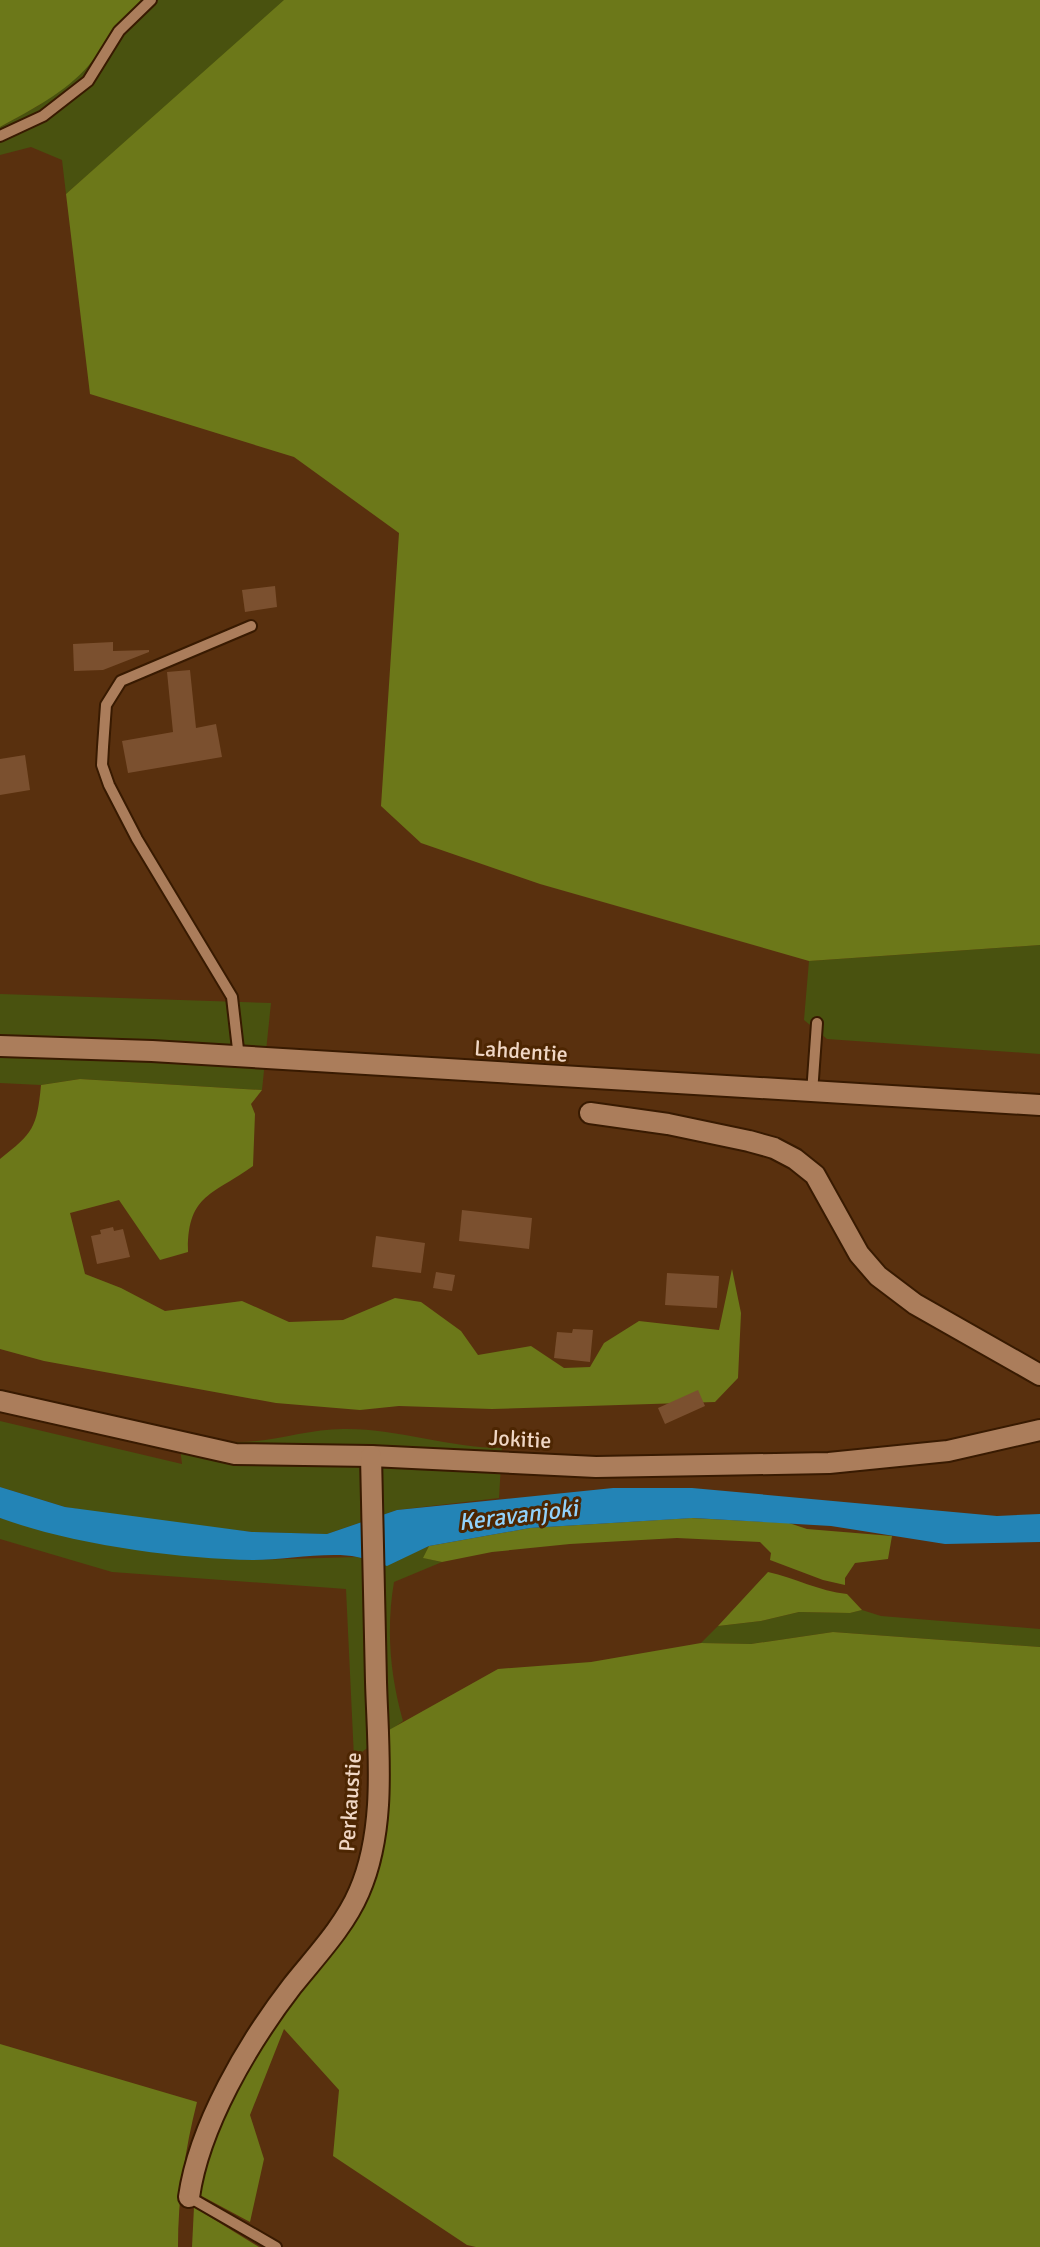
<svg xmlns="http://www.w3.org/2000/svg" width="1040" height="2247" font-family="Signika,sans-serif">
<rect width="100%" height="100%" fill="#59300e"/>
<!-- green -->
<g fill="#49520f">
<path d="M 141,0 L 289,0 L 66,194 L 62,160 L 31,147 L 0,155 L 0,127 L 41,104 Z"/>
<path d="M 1040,945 L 1040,1054 L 827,1039 L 804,1020 L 809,961 Z"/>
<path d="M 0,994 L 271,1003 L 262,1090 L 80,1079 L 41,1085 L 0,1083 Z"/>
<path d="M 0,1421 L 182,1464 L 178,1432 C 198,1435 219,1442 239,1442 C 274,1442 308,1429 343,1429 C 397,1428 448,1448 502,1448 L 499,1498 L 397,1510 L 327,1534 L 252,1532 L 136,1519 L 65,1507 L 0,1487 Z"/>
<path d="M 0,1518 L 100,1544 L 194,1556 L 253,1560 L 357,1557 L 387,1565 L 429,1546 L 424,1558 L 442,1562 L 394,1582 C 386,1629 390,1675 403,1721 L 354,1758 L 346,1589 L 112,1572 L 0,1539 Z"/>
<path d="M 862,1610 L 881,1616 L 1040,1629 L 1040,1647 L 833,1632 L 751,1644 L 701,1643 L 718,1626 L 761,1621 L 799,1612 L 850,1613 Z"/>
</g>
<!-- forest -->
<g fill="#6c7819">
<path d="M 0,0 L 141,0 C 122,21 107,44 89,65 C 66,92 31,110 0,127 Z"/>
<path d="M 284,0 L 1040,0 L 1040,945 L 809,961 L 540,884 L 421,843 L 381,806 L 399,533 L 294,457 L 90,394 L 66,194 Z"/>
<path d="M 80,1079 L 262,1090 L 251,1104 L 255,1114 L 253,1166 C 213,1195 187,1194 188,1252 L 160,1260 L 119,1200 L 70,1213 L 85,1274 L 121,1288 L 165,1311 L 242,1301 L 289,1322 L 343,1320 L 395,1298 L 421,1302 L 461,1331 L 478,1355 L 531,1346 L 564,1368 L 590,1367 L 604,1343 L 639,1321 L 719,1330 L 732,1269 L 741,1313 L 738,1378 L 715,1402 L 492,1409 L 399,1406 L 360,1410 L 276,1403 L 44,1361 L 0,1349 L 0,1159 C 33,1133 37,1128 41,1085 Z"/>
<path d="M 691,1518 L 789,1523 L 807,1529 L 892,1536 L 888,1559 L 855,1563 L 845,1578 L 845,1585 L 823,1580 L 770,1560 L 771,1553 L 760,1542 L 677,1538 L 570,1544 L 492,1552 L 442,1562 L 423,1558 L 429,1546 L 530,1528 Z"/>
<path d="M 768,1572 C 795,1578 819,1591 847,1594 L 862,1610 L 850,1613 L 799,1612 L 761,1621 L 718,1626 Z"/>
<path d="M 833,1632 L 1040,1647 L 1040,2247 L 476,2247 L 467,2245 L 333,2156 L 339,2090 L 284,2029 L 250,2115 L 264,2159 L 250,2222 L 196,2193 L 236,2084 L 271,2023 L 347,1930 L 381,1864 L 389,1787 L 389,1730 L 498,1669 L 591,1662 L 701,1643 L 751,1644 Z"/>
<path d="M 0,2044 L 197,2102 C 185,2149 178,2198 178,2247 L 0,2247 Z"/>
<path d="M 194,2207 L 259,2247 L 192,2247 Z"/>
</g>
<!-- water -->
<path fill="#2384b6" d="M 0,1487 L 65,1507 L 252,1532 L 327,1534 L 397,1510 L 613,1488 L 692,1488 L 997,1516 L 1040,1514 L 1040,1542 L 945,1544 L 831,1526 L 693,1518 L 530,1528 L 429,1546 L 387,1566 C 377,1563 367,1559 357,1557 C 331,1551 282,1560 253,1560 C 177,1559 71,1544 0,1518 Z"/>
<!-- building -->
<g fill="#7b502f">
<path d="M 275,586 L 277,607 L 245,612 L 242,590 Z"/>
<path d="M 113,642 L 113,651 L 149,650 L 149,652 L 103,670 L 74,671 L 73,644 Z"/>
<path d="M 190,670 L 196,728 L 216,724 L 222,757 L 128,773 L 122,741 L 173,732 L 167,672 Z"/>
<path d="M 25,755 L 30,790 L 0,795 L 0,759 Z"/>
<path d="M 462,1210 L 532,1218 L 529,1249 L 459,1241 Z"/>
<path d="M 113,1227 L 114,1231 L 123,1229 L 130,1257 L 97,1264 L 91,1236 L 101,1234 L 100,1230 Z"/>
<path d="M 376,1236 L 425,1243 L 421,1273 L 372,1267 Z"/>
<path d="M 436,1272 L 455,1275 L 452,1291 L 433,1288 Z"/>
<path d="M 667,1273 L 719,1276 L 717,1308 L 665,1305 Z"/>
<path d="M 573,1329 L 593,1330 L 590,1362 L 554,1358 L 557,1332 L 572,1333 Z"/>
<path d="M 698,1390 L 705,1406 L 665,1424 L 658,1408 Z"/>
</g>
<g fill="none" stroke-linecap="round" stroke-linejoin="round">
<defs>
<g id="service">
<path d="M 0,136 L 43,116 L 88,81 L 119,31 L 151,0"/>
<path d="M 239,1058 L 232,997 L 137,839 L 109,785 L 102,765 L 103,747 L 106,705 L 121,681 L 251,626"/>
<path d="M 812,1093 L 817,1023"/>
<path d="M 189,2197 L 276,2247"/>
</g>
<g id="minor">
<path d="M 590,1113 L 668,1124 L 749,1141 L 774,1148 L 795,1159 L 815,1175 L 859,1254 L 878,1276 L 915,1304 L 1040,1375"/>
<path d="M 0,1401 L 235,1454 L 371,1456 L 596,1467 L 829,1463 L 948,1451 L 1040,1430"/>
<path d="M 189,2197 C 199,2126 248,2043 292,1986 C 315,1957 344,1927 359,1892 C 387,1828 378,1750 376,1682 C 374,1607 372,1532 371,1456"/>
</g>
<path id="secondary" d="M 0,1046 L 152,1051 L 1040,1105"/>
</defs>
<!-- service casing -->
<use href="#service" stroke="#381a01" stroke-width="14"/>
<!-- minor casing -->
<use href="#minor" stroke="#381a01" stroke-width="24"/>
<!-- secondary casing -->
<use href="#secondary" stroke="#381a01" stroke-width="24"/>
<!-- service -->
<use href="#service" stroke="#ab7d5b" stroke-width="10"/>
<!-- minor -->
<use href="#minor" stroke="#ab7d5b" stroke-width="20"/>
<!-- secondary -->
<use href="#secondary" stroke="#ab7d5b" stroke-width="20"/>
</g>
<g text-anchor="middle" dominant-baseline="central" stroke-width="6" stroke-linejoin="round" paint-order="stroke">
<!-- street labels -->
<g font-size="22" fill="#f0d7c5" stroke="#4d2602">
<text transform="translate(521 1051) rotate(4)">Lahdentie</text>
<text transform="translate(520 1439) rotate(3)">Jokitie</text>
<text transform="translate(350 1802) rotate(-86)">Perkaustie</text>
</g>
<!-- water labels -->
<g font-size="24" font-style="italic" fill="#92d2fb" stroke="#4d2602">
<text transform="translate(518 1515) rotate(-7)">Keravanjoki</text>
</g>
</g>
</svg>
